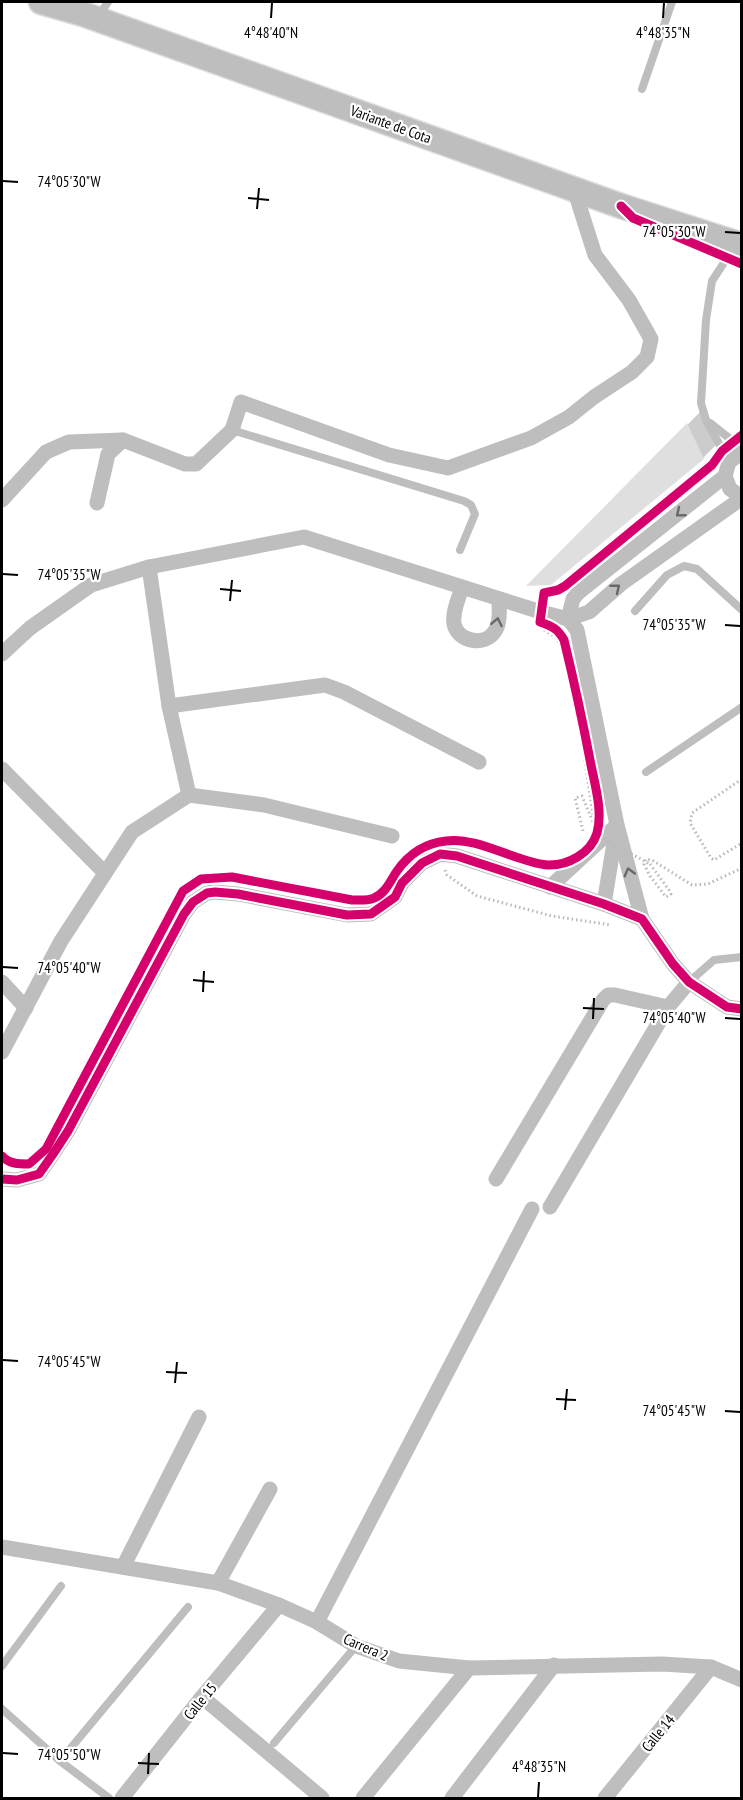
<svg xmlns="http://www.w3.org/2000/svg" width="743" height="1800" font-family="'PT Sans Narrow',sans-serif">
<rect width="100%" height="100%" fill="#fff"/>
<!-- shadow -->
<path fill="#0003" d="M 703,409 L 719,442 L 703,458 L 550,584 L 530,584 Z"/>
<!-- building -->
<path fill="#dfdfdf" d="M 687,423 L 704,459 L 551,585 L 526,586 Z"/>
<g fill="none" stroke-linecap="round" stroke-linejoin="round">
<defs>
<path id="primary" d="M 41,2 L 83,14 L 621,206 L 742,245"/>
</defs>
<!-- primary casing -->
<use href="#primary" stroke="#dbdbdb" stroke-width="27"/>
<!-- path -->
<g stroke="#b9b9b9" stroke-width="3" stroke-dasharray="1.5 3" stroke-linecap="butt">
<path d="M 544,630 L 557,638 L 565,657"/>
<path d="M 582,742 L 593,815"/>
<path d="M 742,779 L 692,813 L 690,823 L 711,858 L 714,860 L 742,843"/>
<path d="M 650,864 L 669,890 L 671,894 L 666,897 L 650,876 L 644,864 L 646,859 L 652,860 L 692,885 L 708,884 L 742,868"/>
<path d="M 445,870 L 447,875 L 477,896 L 552,916 L 611,925"/>
</g>
<!-- service -->
<g stroke="#bebebe" stroke-width="8">
<path d="M 99,15 L 108,2"/>
<path d="M 642,89 L 672,2"/>
<path d="M 710,423 L 734,442 L 739,453"/>
<path d="M 232,430 L 464,501 L 471,505 L 475,514 L 460,550"/>
<path d="M 729,462 L 706,420 L 701,403 L 706,320 L 712,281 L 735,246"/>
<path d="M 635,611 L 667,575 L 684,566 L 697,569 L 742,610"/>
<path d="M 646,772 L 742,707"/>
<path d="M 689,982 L 714,960 L 742,957"/>
<path d="M 2,1666 L 61,1586"/>
<path d="M 2,1709 L 60,1761 L 109,1798"/>
<path d="M 274,1743 L 356,1646"/>
<path d="M 60,1761 L 188,1607"/>
</g>
<!-- minor -->
<g stroke="#bebebe" stroke-width="15">
<path d="M 725,476 L 730,489 L 742,497"/>
<path d="M 2,500 L 46,452 L 69,442 L 123,440"/>
<path d="M 97,503 L 108,454 L 123,440 L 185,464 L 196,464 L 232,430 L 241,402 L 389,455 L 448,468 L 531,438 L 569,417 L 594,397 L 632,372 L 647,357 L 651,339 L 629,300 L 595,255 L 574,189"/>
<path d="M 149,567 L 169,706 L 189,795"/>
<path d="M 462,587 C 459,598 452,612 454,624 C 458,642 485,647 495,631 C 501,622 499,609 499,599"/>
<path d="M 568,619 L 577,630 L 617,825 L 642,919"/>
<path d="M 568,619 L 573,599 L 578,593 L 725,476 L 729,462 L 742,452"/>
<path d="M 2,654 L 30,628 L 91,585 L 149,567 L 304,537 L 541,612 L 568,619 L 589,612 L 621,584 L 742,498"/>
<path d="M 169,706 L 325,685 L 344,692 L 479,762"/>
<path d="M 2,769 L 105,873"/>
<path d="M 550,887 L 617,825"/>
<path d="M 604,904 L 616,831"/>
<path d="M 2,982 L 26,1008"/>
<path d="M 2,1052 L 61,941 L 132,832 L 189,795 L 264,805 L 392,836"/>
<path d="M 2,1179 L 17,1180 L 39,1174 L 53,1154 L 68,1131 L 184,914 L 193,902 L 207,893 L 215,892 L 238,894 L 347,915 L 371,914 L 395,897 L 402,883 L 422,863 L 440,854 L 457,856 L 604,904 L 642,919 L 673,964 L 689,982 L 727,1007 L 742,1009"/>
<path d="M 496,1179 L 603,1000 L 608,995 L 615,995 L 668,1007 L 689,982"/>
<path d="M 550,1207 L 668,1007"/>
<path d="M 2,1547 L 218,1583 L 279,1605 L 317,1622 L 356,1646 L 399,1661 L 469,1668 L 662,1664 L 711,1667 L 742,1680"/>
<path d="M 123,1567 L 199,1417"/>
<path d="M 218,1583 L 270,1489"/>
<path d="M 317,1622 L 532,1209"/>
<path d="M 202,1697 L 322,1798"/>
<path d="M 122,1798 L 202,1697 L 279,1605"/>
<path d="M 363,1798 L 469,1668"/>
<path d="M 452,1798 L 554,1665"/>
<path d="M 605,1798 L 711,1667"/>
</g>
<!-- primary -->
<use href="#primary" stroke="#bebebe" stroke-width="24"/>
<!-- path-bridge -->
<path stroke="#b9b9b9" stroke-width="3" stroke-dasharray="1.5 3" stroke-linecap="butt" d="M 583,831 L 575,798 L 582,796 L 599,836 L 650,864"/>
<defs>
<g id="cycleway">
<path d="M 621,206 L 633,218 L 742,264"/>
<path d="M 2,1156 C 9,1164 19,1164 29,1164 L 46,1149 L 183,891 L 201,879 L 232,877 L 352,900 C 359,900 368,901 374,898 C 386,893 390,881 397,871 C 409,854 426,843 446,841 C 476,836 516,862 547,865 C 568,866 591,853 597,833 C 603,812 595,785 591,765 C 583,723 574,681 564,640 C 558,629 552,626 540,622 L 544,593 L 558,590 L 565,586 L 712,465 L 722,451 L 742,435"/>
<path d="M 2,1179 L 17,1180 L 39,1174 L 53,1154 L 68,1131 L 184,914 L 193,902 L 207,893 L 215,892 L 238,894 L 347,915 L 371,914 L 395,897 L 402,883 L 422,863 L 440,854 L 457,856 L 604,904 L 642,919 L 673,964 L 689,982 L 727,1007 L 742,1009"/>
</g>
</defs>
<!-- cycleway casing -->
<use href="#cycleway" stroke="#fff" stroke-width="13"/>
<!-- cycleway -->
<use href="#cycleway" stroke="#d6006c" stroke-width="9"/>
</g>
<!-- one-way arrows -->
<defs><path id="oneway-chevron" d="M-2-3.5L2.5 0L-2 3.5" fill="none" stroke-width="1.6" stroke-linecap="round" stroke-linejoin="round" transform="scale(1.5)"/></defs>
<g stroke="#686868">
<use href="#oneway-chevron" transform="translate(680 513) rotate(141)"/>
<use href="#oneway-chevron" transform="translate(616 588) rotate(-39)"/>
<use href="#oneway-chevron" transform="translate(497 622) rotate(-79)"/>
<use href="#oneway-chevron" transform="translate(629 872) rotate(-105)"/>
</g>
<!-- ticks -->
<path fill="none" stroke="#000" stroke-width="2" d="M 271,18 L 272,3M 663,18 L 664,3M 3,181 L 18,182M 248,198 L 269,200M 257,209 L 259,188M 725,232 L 740,233M 3,574 L 18,575M 220,589 L 241,591M 230,601 L 232,580M 725,625 L 740,626M 3,967 L 18,968M 193,980 L 214,982M 203,992 L 204,971M 583,1008 L 604,1009M 725,1018 L 740,1019M 593,1019 L 594,998M 3,1360 L 18,1361M 166,1372 L 187,1373M 175,1383 L 177,1362M 556,1399 L 576,1400M 565,1410 L 567,1389M 725,1411 L 740,1412M 3,1753 L 18,1754M 138,1763 L 159,1764M 148,1774 L 149,1753M 538,1797 L 539,1782"/>
<g text-anchor="middle" dominant-baseline="central" stroke-width="4.5" stroke-linejoin="round" paint-order="stroke">
<!-- street labels -->
<g font-size="15" fill="#000" stroke="#fff">
<text transform="translate(391 124) rotate(20)">Variante de Cota</text>
<text transform="translate(366 1647) rotate(23)">Carrera 2</text>
<text transform="translate(200 1701) rotate(-51)">Calle 15</text>
<text transform="translate(658 1733) rotate(-51)">Calle 14</text>
</g>
</g>
<g font-size="15" text-anchor="middle" fill="#000" stroke="#fff" stroke-width="4.5" stroke-linejoin="round" paint-order="stroke">
<text x="271" y="38">4°48'40"N</text>
<text x="663" y="38">4°48'35"N</text>
<text x="69" y="187">74°05'30"W</text>
<text x="674" y="237">74°05'30"W</text>
<text x="69" y="580">74°05'35"W</text>
<text x="674" y="630">74°05'35"W</text>
<text x="69" y="973">74°05'40"W</text>
<text x="674" y="1023">74°05'40"W</text>
<text x="69" y="1367">74°05'45"W</text>
<text x="674" y="1416">74°05'45"W</text>
<text x="69" y="1760">74°05'50"W</text>
<text x="539" y="1772">4°48'35"N</text>
</g>
<!-- border -->
<rect width="743" height="1800" fill="none" stroke="#000000" stroke-width="6"/>
</svg>
